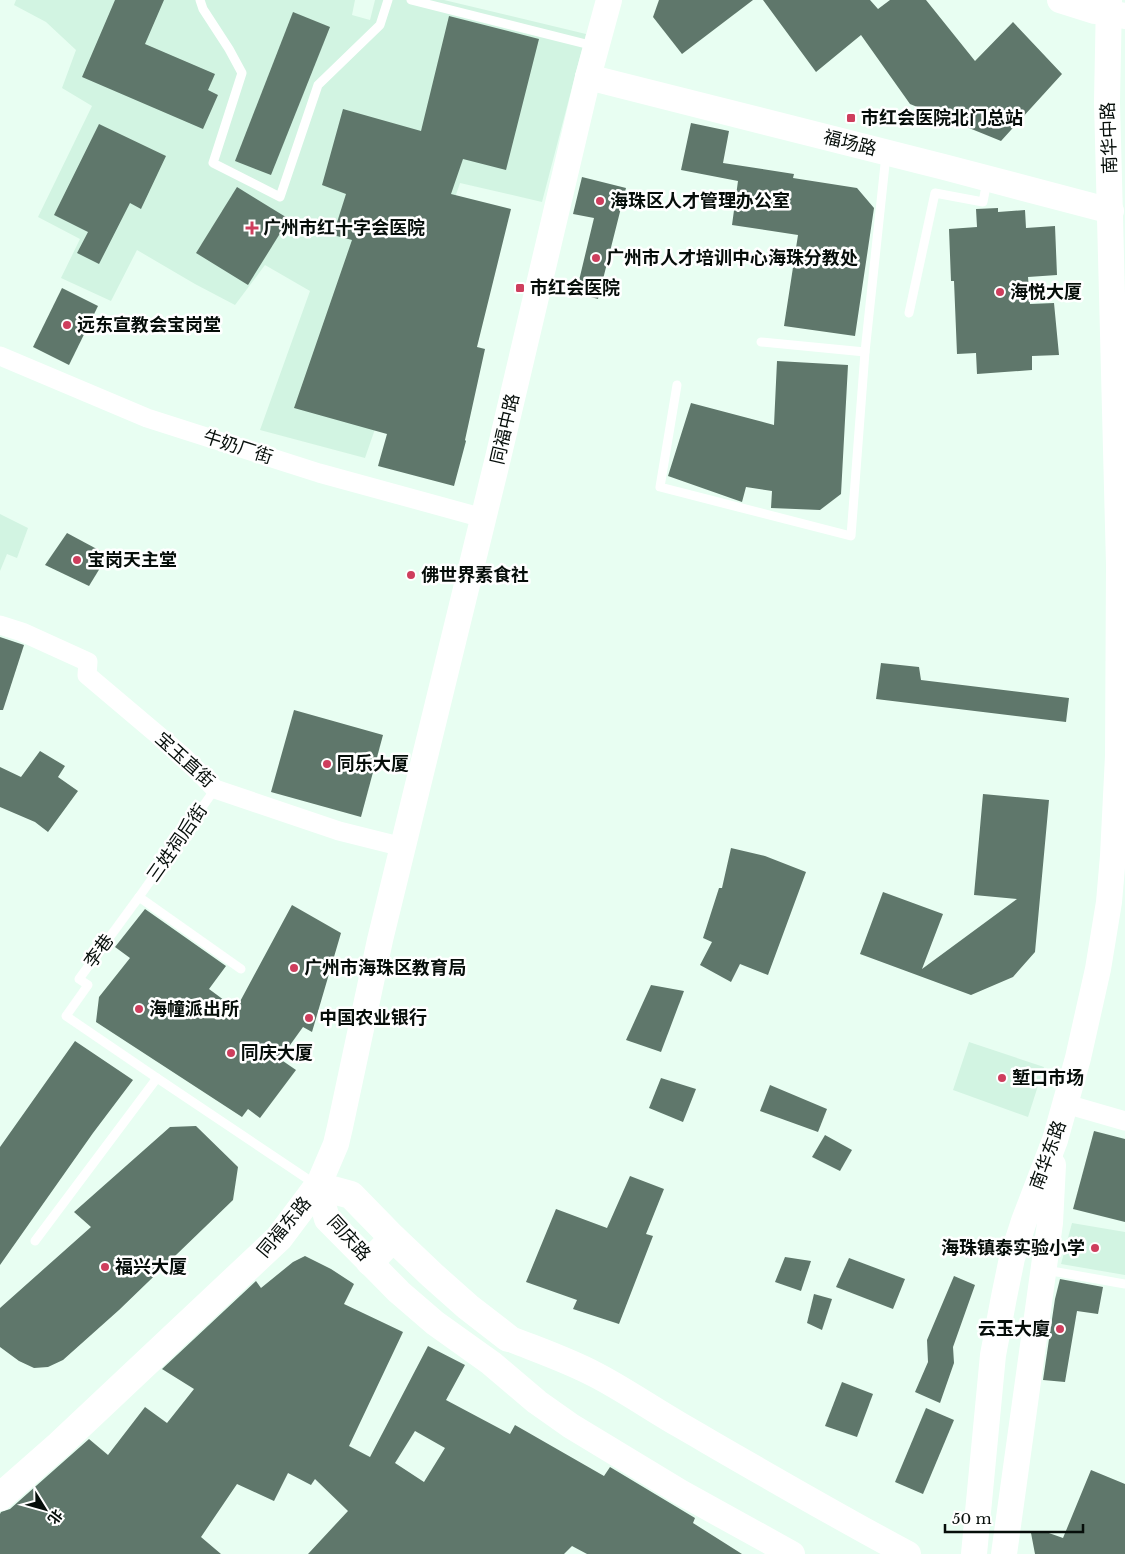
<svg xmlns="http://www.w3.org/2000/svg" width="1125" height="1554" font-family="'Libre Baskerville','Noto Sans SC',serif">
<rect width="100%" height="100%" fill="#e8fef2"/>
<!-- built -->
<g fill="#d2f4e2">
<path d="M 16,0 L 355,0 L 352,15 L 370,20 L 375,0 L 444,0 L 586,34 L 542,202 L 460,183 L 365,458 L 260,430 L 310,291 L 265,265 L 235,305 L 195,284 L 137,250 L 111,301 L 61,278 L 80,239 L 38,217 L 92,106 L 62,88 L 76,50 L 46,22 L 14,5 Z"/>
<path d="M 0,514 L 28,528 L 17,558 L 7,554 L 0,571 Z"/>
<path d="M 969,1042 L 1044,1067 L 1028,1117 L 953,1090 Z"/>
<path d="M 1072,1223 L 1125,1232 L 1125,1275 L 1061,1264 Z"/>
</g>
<!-- building -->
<g fill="#5f776b" fill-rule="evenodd">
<path d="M 115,0 L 164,0 L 145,44 L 215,74 L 208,90 L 218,95 L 203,129 L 82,77 Z"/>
<path d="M 659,0 L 753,0 L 682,54 L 653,17 Z"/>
<path d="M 763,0 L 870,0 L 878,9 L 890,0 L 926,0 L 975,61 L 1013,22 L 1062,74 L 1001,141 L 910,104 L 861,35 L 816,72 Z"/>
<path d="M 293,12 L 330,27 L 271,175 L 235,161 Z"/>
<path d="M 449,16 L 539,39 L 506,170 L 463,159 L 451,194 L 511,209 L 477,347 L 485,349 L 465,440 L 466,441 L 454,486 L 378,466 L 387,434 L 294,408 L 352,240 L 333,235 L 346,194 L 322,185 L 343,109 L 421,131 Z"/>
<path d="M 691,123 L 729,131 L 723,163 L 794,174 L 793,178 L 857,188 L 874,208 L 855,336 L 784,326 L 798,235 L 732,225 L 738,181 L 681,170 Z"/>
<path d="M 99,124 L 166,156 L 141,209 L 130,203 L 99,264 L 77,253 L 88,232 L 54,215 Z"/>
<path d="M 582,177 L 626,188 L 598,299 L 576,293 L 594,218 L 573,214 Z"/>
<path d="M 237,187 L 289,219 L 248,285 L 196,253 Z"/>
<path d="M 998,208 L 998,212 L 1025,210 L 1026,228 L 1055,226 L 1057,275 L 1028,277 L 1030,304 L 1054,303 L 1059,355 L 1032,356 L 1032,370 L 977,374 L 976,353 L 957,354 L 954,281 L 951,281 L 949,229 L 977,227 L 976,209 Z"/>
<path d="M 62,288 L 98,306 L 69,365 L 33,347 Z"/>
<path d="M 777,361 L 848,365 L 841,494 L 820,510 L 771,508 L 772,491 L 746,487 L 742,502 L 668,476 L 691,403 L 774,425 Z"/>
<path d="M 67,533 L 108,555 L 89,586 L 45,565 Z"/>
<path d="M 0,637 L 24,645 L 3,710 L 0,710 Z"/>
<path d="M 881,663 L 919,667 L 921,680 L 1069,698 L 1066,722 L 876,699 Z"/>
<path d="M 294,710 L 383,735 L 361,817 L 271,792 Z"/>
<path d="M 40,751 L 65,766 L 58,777 L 78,791 L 48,832 L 35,822 L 0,807 L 0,767 L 21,777 Z"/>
<path d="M 983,794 L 1049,800 L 1035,952 L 1013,977 L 971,995 L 860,954 L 883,892 L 943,914 L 922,969 L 1017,899 L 974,895 Z"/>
<path d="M 731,848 L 765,856 L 806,872 L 768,975 L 740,964 L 731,982 L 700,965 L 712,942 L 703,938 L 719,888 L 722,888 Z"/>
<path d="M 292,905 L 341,933 L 312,1032 L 303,1027 L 280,1059 L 296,1070 L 260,1118 L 248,1109 L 242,1117 L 96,1022 L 99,997 L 130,958 L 115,947 L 145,909 L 226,966 L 209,989 L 236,1009 Z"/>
<path d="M 651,985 L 684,991 L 661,1052 L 626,1040 Z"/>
<path d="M 75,1041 L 133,1080 L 93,1133 L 0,1265 L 0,1147 Z"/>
<path d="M 661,1078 L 696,1089 L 683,1122 L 649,1108 Z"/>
<path d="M 770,1085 L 827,1109 L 818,1132 L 760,1111 Z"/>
<path d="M 196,1126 L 238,1167 L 233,1200 L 119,1310 L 63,1360 L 48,1367 L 34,1368 L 19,1361 L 0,1347 L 0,1308 L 91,1227 L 74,1212 L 170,1127 Z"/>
<path d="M 1094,1131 L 1125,1139 L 1125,1222 L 1073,1209 Z"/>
<path d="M 825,1135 L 852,1150 L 840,1171 L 812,1157 Z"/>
<path d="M 630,1176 L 664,1189 L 646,1234 L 653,1236 L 619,1324 L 573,1309 L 577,1300 L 526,1282 L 556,1209 L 607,1228 Z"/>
<path d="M 305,1256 L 331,1269 L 354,1284 L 344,1304 L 403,1332 L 349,1446 L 370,1457 L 428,1346 L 465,1365 L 446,1400 L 510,1434 L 515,1425 L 604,1476 L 610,1467 L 695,1518 L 693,1523 L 742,1554 L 587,1554 L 572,1546 L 564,1554 L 308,1554 L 348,1511 L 315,1479 L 311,1485 L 288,1473 L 274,1501 L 237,1484 L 201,1537 L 221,1554 L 0,1554 L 0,1514 L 1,1512 L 10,1509 L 89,1439 L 108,1455 L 145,1407 L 167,1423 L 194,1389 L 162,1369 L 256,1281 L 261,1288 L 293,1262 ZM 415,1431 L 445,1448 L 424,1482 L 395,1463 Z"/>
<path d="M 785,1257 L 811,1261 L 801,1291 L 775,1282 Z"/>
<path d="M 849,1258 L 905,1279 L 893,1309 L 836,1287 Z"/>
<path d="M 954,1276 L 975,1285 L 953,1347 L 954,1363 L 940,1403 L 915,1392 L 928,1362 L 927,1340 Z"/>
<path d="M 1060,1279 L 1103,1287 L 1098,1314 L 1077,1311 L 1065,1382 L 1043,1380 L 1055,1299 Z"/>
<path d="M 814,1294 L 832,1299 L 822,1330 L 807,1323 Z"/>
<path d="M 842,1382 L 873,1394 L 857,1437 L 825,1426 Z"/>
<path d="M 926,1408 L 954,1420 L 923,1494 L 895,1482 Z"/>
<path d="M 1091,1470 L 1125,1484 L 1125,1554 L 1035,1554 L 1031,1533 L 1046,1532 L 1063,1538 Z"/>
</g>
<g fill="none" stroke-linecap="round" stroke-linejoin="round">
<!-- lane -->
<g stroke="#fff" stroke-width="9">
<path d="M 200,0 L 203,9 L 229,49 L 242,73 L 213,163 L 280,197 L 318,85 L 380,25 L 388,0"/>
<path d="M 411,0 L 594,46"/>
<path d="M 909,313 L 935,193 L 983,202 L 987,181"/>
<path d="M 761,342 L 865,352 L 886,155"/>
<path d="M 677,385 L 660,487 L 851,536 L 865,352"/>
<path d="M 139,897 L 215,789"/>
<path d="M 157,1078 L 66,1016 L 88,985 L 79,979 L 139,897 L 241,969"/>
<path d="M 35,1241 L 157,1078 L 315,1184"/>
<path d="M 1046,1270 L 1125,1284"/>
</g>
<!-- street -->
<g stroke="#fff" stroke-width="19">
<path d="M 0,356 L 147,418 L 319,473 L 483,518"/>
<path d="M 0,625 L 22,632 L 88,662 L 87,675 L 184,757 L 215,789 L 339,831 L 403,847"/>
<path d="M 1066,1104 L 1125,1121"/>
</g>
<!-- secondary -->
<g stroke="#fff" stroke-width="26">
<path d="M 609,0 L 588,77 L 498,458 L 380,940 L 340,1127 L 336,1144 L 318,1186 L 327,1219 L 399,1292 L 435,1323 L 491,1363 L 537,1402 L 571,1426 L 680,1492 L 792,1554"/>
<path d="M 1060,0 L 1095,11 L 1125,16"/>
<path d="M 588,77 L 944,167 L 1111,211"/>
<path d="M 508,1338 C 538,1350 568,1360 596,1375 C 625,1390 652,1409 680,1425 C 756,1469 831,1513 908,1554"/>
<path d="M 974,1554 L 993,1355 L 1004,1297 L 1012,1258 L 1024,1221 L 1055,1140 L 1078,1058 L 1098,969 L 1109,902 L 1113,856 L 1118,756 L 1119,565 L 1107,102 L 1109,0"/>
<path d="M 1004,1554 L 1050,1223 L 1053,1165"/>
</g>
<!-- primary -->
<g stroke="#fff" stroke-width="28">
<path d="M 370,1262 L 393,1238"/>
<path d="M 0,1497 L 59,1445 L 279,1238 L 318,1186 L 351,1195 L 393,1238 L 432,1275 L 468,1307 L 508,1338"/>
</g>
</g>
<!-- markers -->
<g fill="#ce3e5d" stroke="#fff" stroke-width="2">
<rect x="846" y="113" width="10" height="10" rx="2.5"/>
<circle cx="600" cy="201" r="5"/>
<path d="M249.5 220.5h5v5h5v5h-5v5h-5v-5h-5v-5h5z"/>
<circle cx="596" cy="258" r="5"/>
<rect x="515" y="283" width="10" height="10" rx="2.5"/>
<circle cx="1000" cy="292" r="5"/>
<circle cx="67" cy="325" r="5"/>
<circle cx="77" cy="560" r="5"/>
<circle cx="411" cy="575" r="5"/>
<circle cx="327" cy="764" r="5"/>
<circle cx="294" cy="968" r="5"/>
<circle cx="139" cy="1009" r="5"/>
<circle cx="309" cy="1018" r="5"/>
<circle cx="231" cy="1053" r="5"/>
<circle cx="1002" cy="1078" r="5"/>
<circle cx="1095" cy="1248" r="5"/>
<circle cx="105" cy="1267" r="5"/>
<circle cx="1060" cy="1329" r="5"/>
</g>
<g text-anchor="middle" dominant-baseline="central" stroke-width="5" stroke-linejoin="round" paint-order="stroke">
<!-- poi labels -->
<g font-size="18" font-weight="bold" fill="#060e0a" stroke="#fff" text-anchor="start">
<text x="861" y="118">市红会医院北门总站</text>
<text x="610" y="201">海珠区人才管理办公室</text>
<text x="263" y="228">广州市红十字会医院</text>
<text x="606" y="258">广州市人才培训中心海珠分教处</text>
<text x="530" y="288">市红会医院</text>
<text x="1010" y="292">海悦大厦</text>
<text x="77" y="325">远东宣教会宝岗堂</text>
<text x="87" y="560">宝岗天主堂</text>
<text x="421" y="575">佛世界素食社</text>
<text x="337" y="764">同乐大厦</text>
<text x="304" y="968">广州市海珠区教育局</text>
<text x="149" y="1009">海幢派出所</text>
<text x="319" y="1018">中国农业银行</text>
<text x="241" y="1053">同庆大厦</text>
<text x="1012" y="1078">堑口市场</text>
<text x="1085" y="1248" text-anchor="end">海珠镇泰实验小学</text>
<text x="115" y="1267">福兴大厦</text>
<text x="1050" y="1329" text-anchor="end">云玉大廈</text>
</g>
<!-- street labels -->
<g font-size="18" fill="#060e0a" stroke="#fff">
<text transform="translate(1109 138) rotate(-92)">南华中路</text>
<text transform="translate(850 143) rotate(14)">福场路</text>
<text transform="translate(505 429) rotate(-77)">同福中路</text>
<text transform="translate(238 447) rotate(18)">牛奶厂街</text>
<text transform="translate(185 760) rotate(42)">宝玉直街</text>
<text transform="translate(177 843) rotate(-55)">三姓祠后街</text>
<text transform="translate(99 951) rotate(-54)">李巷</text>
<text transform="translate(1048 1155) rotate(-70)">南华东路</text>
<text transform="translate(284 1227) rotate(-50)">同福东路</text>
<text transform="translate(349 1238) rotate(48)">同庆路</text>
</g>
</g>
<!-- north arrow -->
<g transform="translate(45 1509) rotate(127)" stroke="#ffffff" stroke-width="4" paint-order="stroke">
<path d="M0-4L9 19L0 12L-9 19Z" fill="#060e0a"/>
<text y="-8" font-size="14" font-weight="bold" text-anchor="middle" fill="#060e0a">北</text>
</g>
<!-- scale -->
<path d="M945 1524v8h138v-8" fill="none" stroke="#060e0a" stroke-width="2.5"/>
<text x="952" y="1524" font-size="15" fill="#060e0a" stroke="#ffffff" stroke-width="4" paint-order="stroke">50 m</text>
</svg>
